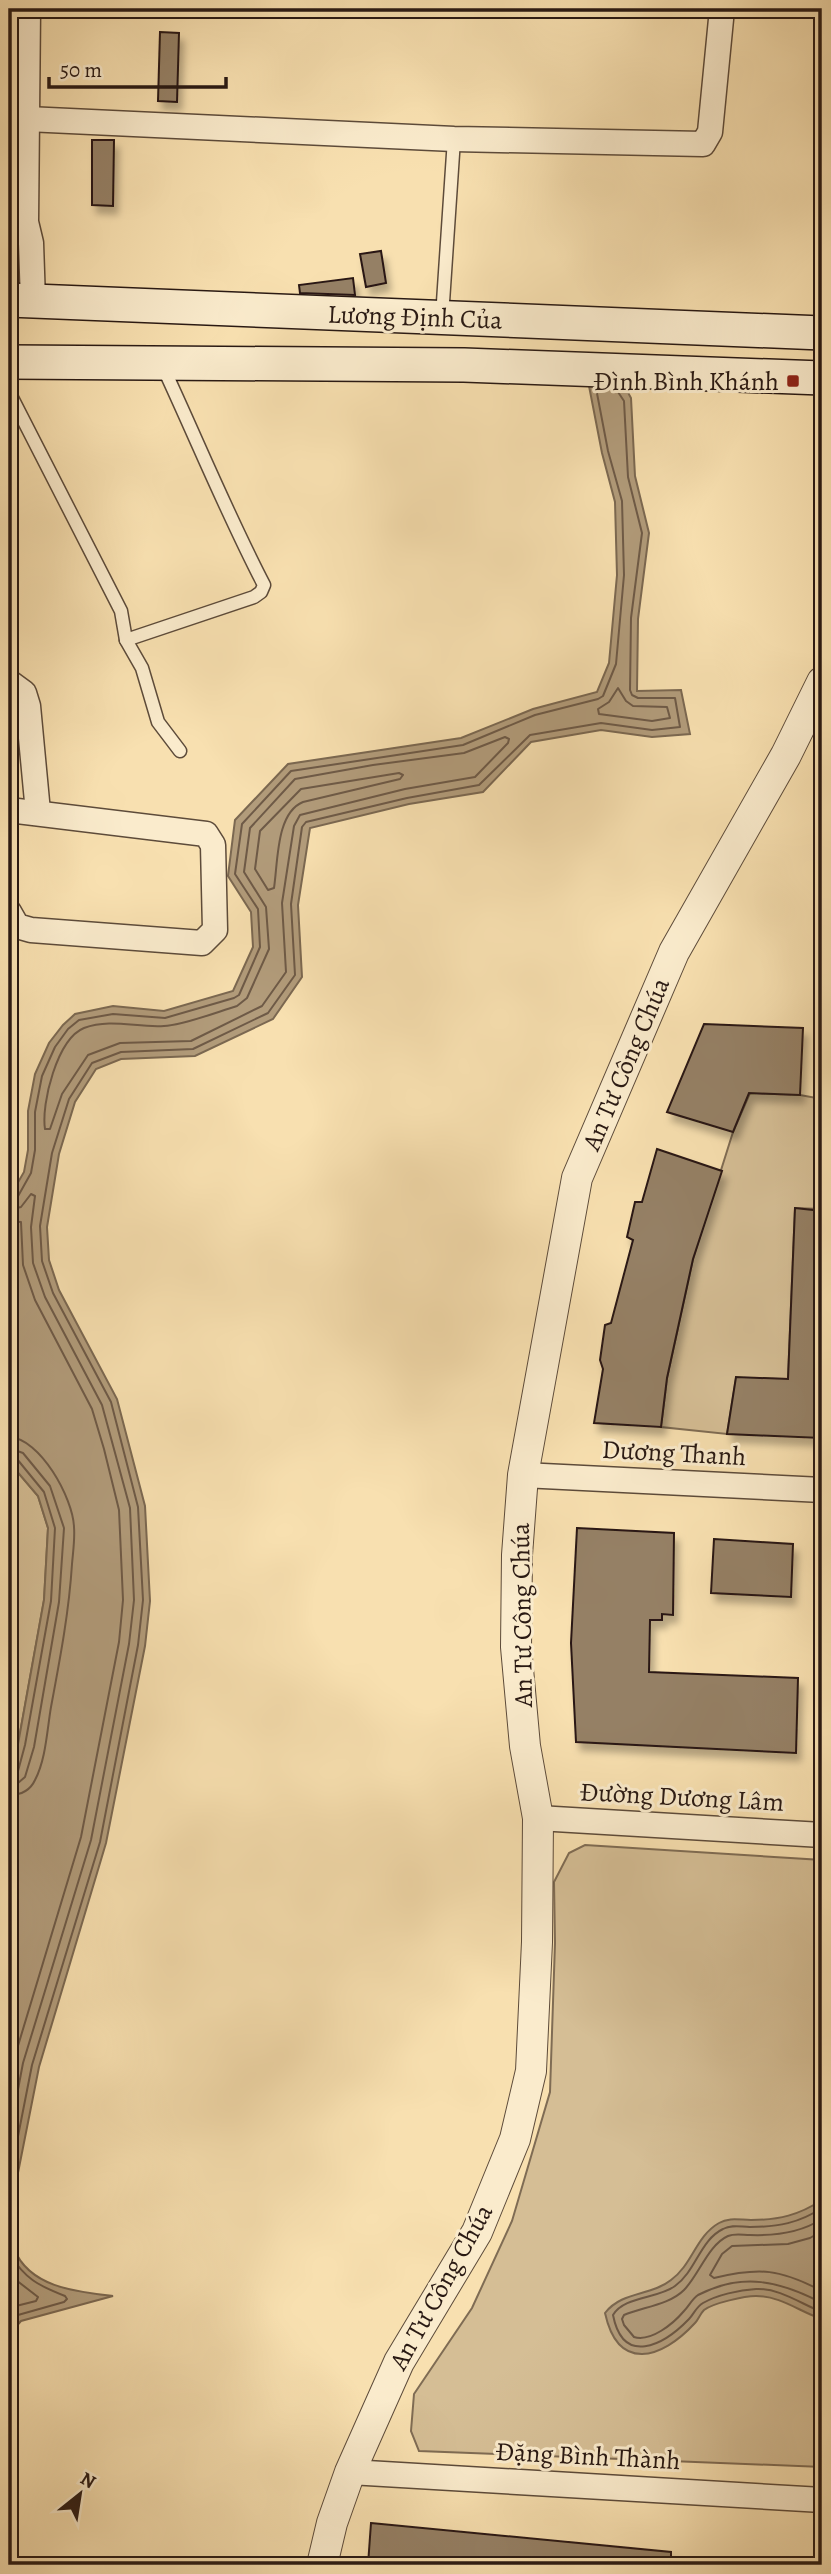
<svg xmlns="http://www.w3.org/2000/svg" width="831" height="2574" font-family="Alegreya,serif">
<defs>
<filter id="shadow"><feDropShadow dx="4.5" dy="8" stdDeviation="3.5" flood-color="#0004"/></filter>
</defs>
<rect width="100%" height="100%" fill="#f8e0b0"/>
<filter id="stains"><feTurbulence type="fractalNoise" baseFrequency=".00286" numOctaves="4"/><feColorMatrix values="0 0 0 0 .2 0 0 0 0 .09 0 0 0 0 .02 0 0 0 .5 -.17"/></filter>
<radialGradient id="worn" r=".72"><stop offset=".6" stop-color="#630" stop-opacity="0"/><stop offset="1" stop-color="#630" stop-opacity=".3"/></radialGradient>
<!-- green -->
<g fill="#d5be95" stroke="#7f6c54" stroke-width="2">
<path d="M 750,1093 L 800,1095 L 822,1099 L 822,1209 L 795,1208 L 788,1379 L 736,1378 L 727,1434 L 661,1427 L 667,1378 L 693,1259 L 733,1132 Z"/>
<path d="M 9,1462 L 38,1496 L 48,1528 L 44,1600 L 18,1744 L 9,1781 Z"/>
<path d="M 585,1845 L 822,1860 L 822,2467 L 419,2451 L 411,2431 L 414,2394 L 472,2308 L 512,2221 L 550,2092 L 555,1943 L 554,1882 L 569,1853 Z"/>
</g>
<!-- water -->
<g fill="#b29c7b" stroke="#7b6851" stroke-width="2">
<path d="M 589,386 L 625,387 L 631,398 L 635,476 L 649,533 L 638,619 L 637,691 L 681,690 L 690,734 L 652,737 L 601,730 L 531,742 L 483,792 L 409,804 L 310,828 L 298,905 L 302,977 L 273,1019 L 195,1056 L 121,1059 L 96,1069 L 75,1102 L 59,1154 L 47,1227 L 49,1260 L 59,1290 L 117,1399 L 145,1506 L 150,1601 L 145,1646 L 106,1843 L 39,2067 L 9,2218 L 9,1781 L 18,1744 L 44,1600 L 48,1528 L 38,1496 L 9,1462 L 9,1198 L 24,1172 L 28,1150 L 28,1111 L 35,1074 L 49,1043 L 63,1025 L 75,1014 L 113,1006 L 164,1011 L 233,991 L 253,947 L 251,912 L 228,876 L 235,820 L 288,764 L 461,738 L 533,709 L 597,692 L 609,663 L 617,575 L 615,502 L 602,453 Z"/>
<path d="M 822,2200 L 822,2319 C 800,2312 781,2296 756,2296 C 745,2296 713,2303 704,2310 C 700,2314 698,2320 695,2323 C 661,2360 618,2372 605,2313 C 622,2291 651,2296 671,2280 C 692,2265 696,2236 719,2223 C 729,2217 740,2220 751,2220 C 779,2220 799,2215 822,2200 Z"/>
<path d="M 9,2223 C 11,2231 11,2241 14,2249 C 30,2288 78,2292 113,2296 L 21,2321 L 14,2329 L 9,2412 Z"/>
</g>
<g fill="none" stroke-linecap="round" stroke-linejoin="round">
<!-- shore -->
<g stroke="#6e5a47" stroke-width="2">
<path d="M 618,688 L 626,701 L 633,706 L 667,707 L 670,718 L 652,721 L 599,714 L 598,709 L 609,702 Z"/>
<path d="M 505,737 L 509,739 L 508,743 L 475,777 L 405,789 L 300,815 L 294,826 L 282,903 L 286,972 L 262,1006 L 191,1041 L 120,1043 L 88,1055 L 62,1094 L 50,1129 L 45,1129 C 41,1104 57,1039 84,1028 C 111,1018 137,1028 164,1026 C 184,1025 217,1012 237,1006 L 247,998 L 269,949 L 266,907 L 244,872 L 250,828 L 295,779 L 373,765 L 464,753 Z"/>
<path d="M 399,773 L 403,775 L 400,779 L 303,802 C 276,813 278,862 274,888 L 268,890 L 255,869 L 260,831 L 301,789 Z"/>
<path d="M 9,1202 L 17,1198 L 31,1173 L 35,1150 L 35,1112 L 42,1076 L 55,1047 L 68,1029 L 79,1020 L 113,1014 L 165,1018 L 234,998 L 239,995 L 260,947 L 258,909 L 235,874 L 242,824 L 291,771 L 463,745 L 535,715 L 598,699 L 603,696 L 616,664 L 624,575 L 622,501 L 608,451 L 596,388"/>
<path d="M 9,1210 L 21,1207 L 31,1194 L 35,1196 L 31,1227 L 33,1263 L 45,1297 L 102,1405 L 130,1508 L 134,1600 L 129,1644 L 91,1840 L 23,2063 L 9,2137"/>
<path d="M 9,1221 L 21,1222 L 23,1265 L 35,1300 L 92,1409 L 104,1449 L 119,1510 L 123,1600 L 119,1642 L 81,1837 L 14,2059 L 9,2083"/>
<path d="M 9,1437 C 40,1438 73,1498 74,1527 C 75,1539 73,1552 72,1564 C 69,1612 60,1659 51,1707 C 47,1730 46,1759 35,1780 C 30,1791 20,1795 9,1795"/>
<path d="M 9,1448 L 23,1453 L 50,1486 L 64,1528 L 59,1602 L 34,1747 L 25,1777 L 18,1783 L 9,1785"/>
<path d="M 9,1457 L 17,1459 L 44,1492 L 55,1528 L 51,1601 L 25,1745 L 18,1771 L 9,1776"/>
<path d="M 9,2182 L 32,2065 L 100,1842 L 138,1645 L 143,1600 L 138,1507 L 111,1402 L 53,1293 L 42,1261 L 40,1226 L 52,1153 L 69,1099 L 92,1063 L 121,1052 L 193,1049 L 268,1013 L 295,975 L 291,904 L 302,827 L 306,822 L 407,798 L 479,785 L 530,735 L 601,723 L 652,730 L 680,727 L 675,698 L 638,698 L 632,695 L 630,690 L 631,618 L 642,533 L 628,477 L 624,401 L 616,389"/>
<path d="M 822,2208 C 799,2223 778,2227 750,2227 C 741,2227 732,2224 723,2229 C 700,2240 696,2271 675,2286 C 658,2299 624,2296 613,2315 C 623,2366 663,2346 689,2319 C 694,2314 696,2307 703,2303 C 717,2295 739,2290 756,2289 C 780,2288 801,2304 822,2312"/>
<path d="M 822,2219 C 800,2233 776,2236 750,2235 C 743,2235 735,2233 728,2236 C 708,2245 699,2275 684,2290 C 669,2305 643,2307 624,2315 L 622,2319 L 624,2325 L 634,2337 C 651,2342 673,2324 684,2311 C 689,2306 692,2299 698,2295 C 743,2272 780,2281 822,2303"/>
<path d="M 822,2231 L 810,2238 L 788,2244 L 732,2246 L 722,2254 L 710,2275 L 714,2278 C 760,2267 780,2269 822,2291"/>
<path d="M 9,2254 C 26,2279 37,2285 65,2296 L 67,2299 L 64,2302 L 18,2315 L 9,2325"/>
<path d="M 9,2269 L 16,2280 L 38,2297 L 36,2301 L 16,2306 L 9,2311"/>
</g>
</g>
<!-- building -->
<g fill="#958065" stroke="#291913" stroke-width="2" filter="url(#shadow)">
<path d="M 160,32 L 179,33 L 177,102 L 158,101 Z"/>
<path d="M 92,140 L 114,140 L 113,206 L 92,205 Z"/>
<path d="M 381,251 L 386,283 L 366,287 L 360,254 Z"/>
<path d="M 353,278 L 355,295 L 300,293 L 299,285 Z"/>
<path d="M 704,1024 L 803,1028 L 800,1095 L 749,1093 L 733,1132 L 667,1112 Z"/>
<path d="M 657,1149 L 722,1171 L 693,1259 L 667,1378 L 661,1427 L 594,1423 L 603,1369 L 600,1360 L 605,1325 L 611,1323 L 633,1240 L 627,1237 L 635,1202 L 642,1202 Z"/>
<path d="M 795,1208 L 822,1211 L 822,1438 L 727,1434 L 736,1377 L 788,1379 Z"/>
<path d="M 577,1528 L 674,1533 L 673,1615 L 662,1614 L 662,1620 L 650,1620 L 649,1672 L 798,1678 L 796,1753 L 576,1742 L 571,1643 Z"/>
<path d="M 714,1539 L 793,1544 L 791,1597 L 711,1593 Z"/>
<path d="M 371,2523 L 671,2552 L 671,2565 L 368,2565 Z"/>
</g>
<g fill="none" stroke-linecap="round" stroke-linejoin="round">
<defs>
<g id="service">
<path d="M 442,317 L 454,139"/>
<path d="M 9,392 L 121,611 L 126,640 L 142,668 L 158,722 L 180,751"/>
<path d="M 126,640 L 254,597 L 261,592 L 264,585 C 227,514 197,440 163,367"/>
</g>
<g id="minor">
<path d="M 28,9 L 26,222 L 31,243 L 33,301"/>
<path d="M 27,119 L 454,139 L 703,144 L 710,132 L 722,9"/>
<path d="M 9,682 L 24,693 L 28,706 L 38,812"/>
<path d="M 9,810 L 206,834 L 213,845 L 215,930 L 202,943 L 31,930 L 17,926 L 9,912"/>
<path d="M 523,1475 L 822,1490"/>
<path d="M 538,1818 L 822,1835"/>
<path d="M 350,2472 L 822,2500"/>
</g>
<path id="tertiary" d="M 322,2565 L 332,2523 L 350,2472 L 399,2362 L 477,2232 L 515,2139 L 531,2071 L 537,1942 L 538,1818 L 525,1746 L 516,1647 L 517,1555 L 523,1475 L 577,1178 L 674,952 L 786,755 L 822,682"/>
<g id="secondary">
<path d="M 9,300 L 822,333"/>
<path d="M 9,362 L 464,365 L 822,378"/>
</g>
</defs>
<!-- service casing -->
<use href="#service" stroke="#5d4b3a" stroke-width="15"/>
<!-- minor casing -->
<use href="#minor" stroke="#5d4b3a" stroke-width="27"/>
<!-- tertiary casing -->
<use href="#tertiary" stroke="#5d4b3a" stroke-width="32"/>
<!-- secondary casing -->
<use href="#secondary" stroke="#291913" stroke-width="36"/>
<!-- service -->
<use href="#service" stroke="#faebcc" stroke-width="12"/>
<!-- minor -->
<use href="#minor" stroke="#faebcc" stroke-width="24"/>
<!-- tertiary -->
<use href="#tertiary" stroke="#faebcc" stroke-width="30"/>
<!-- secondary -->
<use href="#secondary" stroke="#faebcc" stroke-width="33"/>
</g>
<!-- markers -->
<rect fill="#8f2418" stroke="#faebcc" stroke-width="2.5" x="786" y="374" width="14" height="14" rx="3.5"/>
<g text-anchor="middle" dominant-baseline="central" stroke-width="6" stroke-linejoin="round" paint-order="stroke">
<!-- street labels -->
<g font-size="26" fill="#291913" stroke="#faebcc">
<text transform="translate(415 317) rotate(2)">Lương Định Của</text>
<text transform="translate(626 1064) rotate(-67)">An Tư Công Chúa</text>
<text transform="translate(674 1453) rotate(3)">Dương Thanh</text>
<text transform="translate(522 1615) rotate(-91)">An Tư Công Chúa</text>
<text transform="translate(682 1797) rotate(3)">Đường Dương Lâm</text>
<text transform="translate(441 2287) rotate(-61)">An Tư Công Chúa</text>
<text transform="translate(588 2456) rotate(3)">Đặng Bình Thành</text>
</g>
<!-- poi labels -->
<g font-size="26" fill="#291913" stroke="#faebcc" text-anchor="end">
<text x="779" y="381">Đình Bình Khánh</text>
</g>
</g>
<!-- margin -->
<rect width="831" height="2574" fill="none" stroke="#f8e0b0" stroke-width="35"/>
<rect x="10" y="10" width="810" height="2553" fill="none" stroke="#291913" stroke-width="3.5"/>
<rect x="18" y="18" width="796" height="2539" fill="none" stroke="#291913" stroke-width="2"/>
<!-- north arrow -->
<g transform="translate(80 2494) rotate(30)" stroke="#faebcc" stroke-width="5" paint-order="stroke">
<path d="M0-5L12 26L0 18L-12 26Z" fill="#291913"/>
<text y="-10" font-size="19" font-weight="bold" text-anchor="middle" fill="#291913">N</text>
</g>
<!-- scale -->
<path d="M49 77v10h177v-10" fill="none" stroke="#291913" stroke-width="3.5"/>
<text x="60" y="77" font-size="21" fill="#291913" stroke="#faebcc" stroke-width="5" paint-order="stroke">50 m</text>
<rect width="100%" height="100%" filter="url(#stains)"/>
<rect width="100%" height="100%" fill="url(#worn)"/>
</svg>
